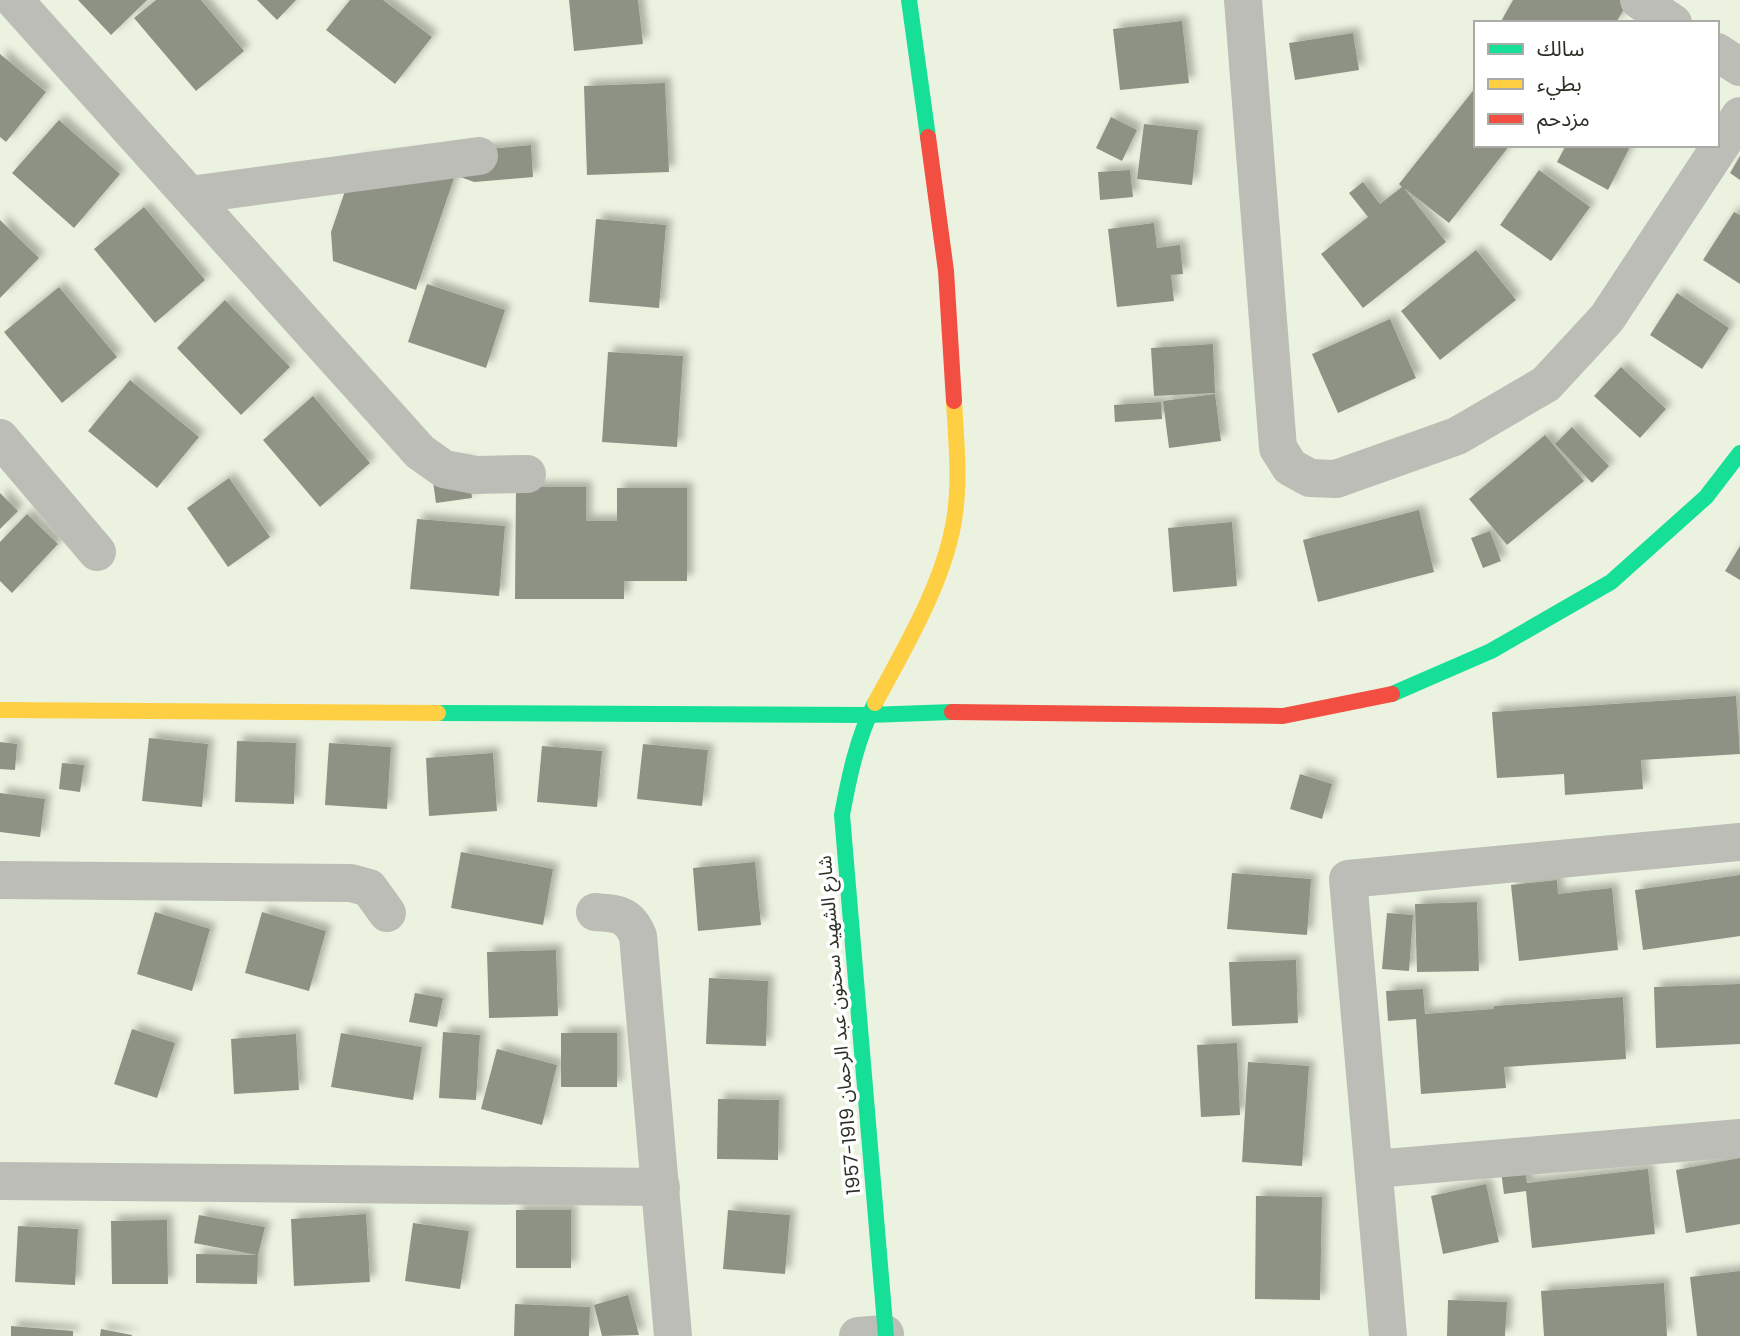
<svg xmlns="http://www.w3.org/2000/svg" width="1740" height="1336" font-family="Poppins,'Noto Sans Arabic',sans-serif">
<defs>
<filter id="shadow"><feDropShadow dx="6" dy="-6" stdDeviation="3.5" flood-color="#0004"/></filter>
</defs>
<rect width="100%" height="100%" fill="#ecf2e0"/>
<!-- building -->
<g fill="#8e9285" filter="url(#shadow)">
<path d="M 78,0 L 147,0 L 111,35 Z"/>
<path d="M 156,0 L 201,0 L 244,51 L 196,91 L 134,18 Z"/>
<path d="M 257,0 L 296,0 L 277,20 Z"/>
<path d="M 350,0 L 383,0 L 432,37 L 395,84 L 326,30 Z"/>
<path d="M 569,0 L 638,0 L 643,44 L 574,51 Z"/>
<path d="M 1513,0 L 1629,0 L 1616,23 L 1500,23 Z"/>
<path d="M 1182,21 L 1189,83 L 1120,90 L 1113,29 Z"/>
<path d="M 1353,33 L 1359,70 L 1295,80 L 1289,43 Z"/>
<path d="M 0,54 L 46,92 L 6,142 L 0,137 Z"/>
<path d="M 665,83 L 669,172 L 587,175 L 584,86 Z"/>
<path d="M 1476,87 L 1476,145 L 1510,145 L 1449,223 L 1404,188 L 1446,242 L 1363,308 L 1321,254 L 1368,217 L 1349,193 L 1363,182 L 1380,204 L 1402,187 L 1399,184 Z"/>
<path d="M 1111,117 L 1137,130 L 1122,161 L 1096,148 Z"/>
<path d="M 59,120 L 120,174 L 74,228 L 12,173 Z"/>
<path d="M 1144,124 L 1198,130 L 1192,185 L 1137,179 Z"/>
<path d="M 531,145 L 533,177 L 474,182 L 455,175 L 416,290 L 333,261 L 331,232 L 355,162 Z"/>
<path d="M 1566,145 L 1631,145 L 1608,190 L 1557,162 Z"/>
<path d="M 1740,156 L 1740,180 L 1730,173 Z"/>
<path d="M 1130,170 L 1133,197 L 1100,200 L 1098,172 Z"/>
<path d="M 1539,170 L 1590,207 L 1551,261 L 1500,225 Z"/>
<path d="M 144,207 L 205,280 L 155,323 L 94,249 Z"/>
<path d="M 1734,212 L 1740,215 L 1740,284 L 1703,260 Z"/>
<path d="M 596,219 L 666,225 L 659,308 L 589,302 Z"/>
<path d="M 0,220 L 39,258 L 0,298 Z"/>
<path d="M 1154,223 L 1157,248 L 1180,245 L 1183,274 L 1171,275 L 1174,301 L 1117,307 L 1108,229 Z"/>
<path d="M 1476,250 L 1516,300 L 1440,360 L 1401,311 Z"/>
<path d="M 427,284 L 505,310 L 486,368 L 408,342 Z"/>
<path d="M 59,287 L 117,357 L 62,403 L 4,332 Z"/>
<path d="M 1677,293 L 1729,328 L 1702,369 L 1650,335 Z"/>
<path d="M 225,300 L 290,367 L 241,415 L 177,348 Z"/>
<path d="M 1390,319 L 1416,378 L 1338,413 L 1312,354 Z"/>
<path d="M 1213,344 L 1215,393 L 1154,396 L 1151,348 Z"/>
<path d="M 608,352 L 683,356 L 677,447 L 602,442 Z"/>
<path d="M 1621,367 L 1666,409 L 1640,438 L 1594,396 Z"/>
<path d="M 130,380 L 199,437 L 157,488 L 88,431 Z"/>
<path d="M 1215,394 L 1221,441 L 1169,448 L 1163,401 Z"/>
<path d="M 313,396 L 370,463 L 320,507 L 263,440 Z"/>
<path d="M 1161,402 L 1162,419 L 1115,422 L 1114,405 Z"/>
<path d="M 1572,427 L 1609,466 L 1592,483 L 1555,444 Z"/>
<path d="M 1545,435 L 1584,481 L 1507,545 L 1469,499 Z"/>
<path d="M 468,462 L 472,498 L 436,503 L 431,467 Z"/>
<path d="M 229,478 L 270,537 L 228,567 L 187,508 Z"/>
<path d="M 516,487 L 586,487 L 586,521 L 617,521 L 617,488 L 687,488 L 687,581 L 624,581 L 624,599 L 515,599 Z"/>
<path d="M 0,493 L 18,511 L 0,529 Z"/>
<path d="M 1419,510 L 1434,572 L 1318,602 L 1303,540 Z"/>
<path d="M 27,514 L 58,544 L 12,593 L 0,581 L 0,542 Z"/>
<path d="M 417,519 L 505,526 L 499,596 L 410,589 Z"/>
<path d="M 1232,522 L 1237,586 L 1173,592 L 1168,528 Z"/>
<path d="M 1490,531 L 1501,561 L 1483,568 L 1471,538 Z"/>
<path d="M 1740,546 L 1740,580 L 1725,571 Z"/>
<path d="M 1736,696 L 1740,754 L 1641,760 L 1643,789 L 1565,795 L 1564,774 L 1497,778 L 1492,712 Z"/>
<path d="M 149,738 L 208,744 L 202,807 L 142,801 Z"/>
<path d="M 237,741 L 296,743 L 294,804 L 235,802 Z"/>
<path d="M 0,742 L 17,744 L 15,770 L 0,769 Z"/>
<path d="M 329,743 L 391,747 L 387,809 L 325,805 Z"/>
<path d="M 643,744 L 708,750 L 702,806 L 637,799 Z"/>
<path d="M 542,746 L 602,751 L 597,807 L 537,802 Z"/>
<path d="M 493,753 L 497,811 L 429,816 L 426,758 Z"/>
<path d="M 62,763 L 84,765 L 80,792 L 59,789 Z"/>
<path d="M 1300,774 L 1332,784 L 1322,819 L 1290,809 Z"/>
<path d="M 0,793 L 45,799 L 40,837 L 0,832 Z"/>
<path d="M 461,852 L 553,869 L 543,925 L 451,908 Z"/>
<path d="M 755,862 L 761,925 L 698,931 L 693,868 Z"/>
<path d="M 1232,873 L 1311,879 L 1307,935 L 1227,929 Z"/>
<path d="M 1740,875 L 1740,936 L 1643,950 L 1635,890 Z"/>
<path d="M 1557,880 L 1558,894 L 1612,888 L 1618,950 L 1519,961 L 1511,885 Z"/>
<path d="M 1477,902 L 1479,971 L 1417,972 L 1415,904 Z"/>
<path d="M 155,912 L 210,929 L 192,991 L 137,974 Z"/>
<path d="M 262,912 L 326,931 L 309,991 L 245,973 Z"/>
<path d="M 1387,913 L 1413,915 L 1409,971 L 1382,969 Z"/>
<path d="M 556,950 L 558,1016 L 489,1018 L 487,952 Z"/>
<path d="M 1296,960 L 1298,1023 L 1232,1026 L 1229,962 Z"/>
<path d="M 709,978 L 768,981 L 766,1046 L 706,1044 Z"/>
<path d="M 1740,984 L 1740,1044 L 1656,1048 L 1654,987 Z"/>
<path d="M 1423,989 L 1425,1014 L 1494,1009 L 1494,1006 L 1623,997 L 1626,1059 L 1504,1067 L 1506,1088 L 1421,1094 L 1416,1019 L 1388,1021 L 1386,991 Z"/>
<path d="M 415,993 L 443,998 L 437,1027 L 409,1022 Z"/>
<path d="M 132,1029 L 175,1043 L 157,1098 L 114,1084 Z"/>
<path d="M 443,1032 L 480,1035 L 476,1100 L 439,1098 Z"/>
<path d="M 341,1033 L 422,1047 L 413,1100 L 331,1087 Z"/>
<rect x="561" y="1033" width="56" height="54"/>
<path d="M 296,1034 L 299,1090 L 234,1094 L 231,1039 Z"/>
<path d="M 1237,1043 L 1240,1115 L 1201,1117 L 1197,1045 Z"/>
<path d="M 497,1049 L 557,1065 L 542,1125 L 481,1109 Z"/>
<path d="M 1248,1062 L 1309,1066 L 1302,1166 L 1242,1162 Z"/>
<path d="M 718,1099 L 779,1100 L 778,1160 L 717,1159 Z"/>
<path d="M 1522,1152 L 1527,1183 L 1648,1169 L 1655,1234 L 1532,1248 L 1526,1191 L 1504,1194 L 1499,1156 Z"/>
<path d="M 1740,1158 L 1740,1224 L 1686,1233 L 1676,1170 Z"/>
<path d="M 1486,1184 L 1499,1242 L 1443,1254 L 1431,1196 Z"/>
<path d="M 1256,1196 L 1322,1197 L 1320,1300 L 1255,1299 Z"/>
<rect x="516" y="1210" width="55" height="58"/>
<path d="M 728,1210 L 790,1215 L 785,1274 L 723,1269 Z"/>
<path d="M 366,1214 L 370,1282 L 294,1286 L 291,1219 Z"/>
<path d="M 199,1215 L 265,1227 L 258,1255 L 257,1284 L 196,1283 L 196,1254 L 257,1255 L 194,1243 Z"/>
<path d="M 167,1220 L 168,1284 L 112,1284 L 111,1221 Z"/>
<path d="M 413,1223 L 469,1231 L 460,1289 L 405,1281 Z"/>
<path d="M 18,1226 L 78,1229 L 75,1285 L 15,1282 Z"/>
<path d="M 1740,1271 L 1740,1336 L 1697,1336 L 1690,1277 Z"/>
<path d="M 1664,1283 L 1667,1336 L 1544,1336 L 1541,1291 Z"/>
<path d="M 628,1295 L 639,1335 L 602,1336 L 594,1305 Z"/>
<path d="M 1448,1300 L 1507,1302 L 1505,1336 L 1447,1336 Z"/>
<path d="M 515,1304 L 590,1307 L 589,1336 L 514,1336 Z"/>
<path d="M 11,1326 L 73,1331 L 73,1336 L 11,1336 Z"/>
<path d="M 101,1329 L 132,1335 L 132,1336 L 100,1336 Z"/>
</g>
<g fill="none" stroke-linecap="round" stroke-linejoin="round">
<!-- street -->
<g stroke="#bcbdb7" stroke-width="38">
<path d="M 14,0 L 420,452 L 444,469 L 475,475 L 527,474"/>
<path d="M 1243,0 L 1278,448 L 1290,467 L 1310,478 L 1336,479 L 1457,436 L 1546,384 L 1607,318 L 1740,116"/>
<path d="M 1639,0 L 1673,23"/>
<path d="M 1717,52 L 1740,67"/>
<path d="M 190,195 L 479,156"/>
<path d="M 0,438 L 97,552"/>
<path d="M 0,880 L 351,883 L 369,888 L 387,913"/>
<path d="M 595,912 C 618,914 628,913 638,936 L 673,1336"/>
<path d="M 1374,1169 L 1740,1138"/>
<path d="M 0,1181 L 661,1187"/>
<path d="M 858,1336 L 885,1334"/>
<path d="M 1388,1336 L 1348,879 L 1740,842"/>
</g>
<!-- fast -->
<g stroke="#16e098" stroke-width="16">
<path d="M 909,0 L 928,137"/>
<path d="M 1392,694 L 1491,651 L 1611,582 L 1706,497 L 1740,453"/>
<path d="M 875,703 C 857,738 849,777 842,815 L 886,1336"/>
<path d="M 438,713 L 869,715 L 952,712"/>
</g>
<!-- slow -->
<g stroke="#ffcf43" stroke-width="16">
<path d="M 875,703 C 905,648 947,577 955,514 C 960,477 956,438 954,401"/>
<path d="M 0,710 L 438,713"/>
</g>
<!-- jam -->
<g stroke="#f24e42" stroke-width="16">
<path d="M 928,137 L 946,271 L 954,401"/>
<path d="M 952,712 L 1283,716 L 1392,694"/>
</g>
</g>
<g text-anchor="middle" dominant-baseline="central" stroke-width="7" stroke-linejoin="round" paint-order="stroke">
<!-- street labels -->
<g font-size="19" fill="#2c2f23" stroke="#fff">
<text transform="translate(839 1025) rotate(-95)">شارع الشهيد سحنون عبد الرحمان 1919-1957</text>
</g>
</g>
<!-- legend -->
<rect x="1474" y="21" width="245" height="126" fill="#ffffff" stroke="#abaca7" stroke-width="2"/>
<rect x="1488" y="44" width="35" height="10" fill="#16e098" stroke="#abaca7" stroke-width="2"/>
<text x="1537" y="56" font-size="21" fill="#2c2f23">سالك</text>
<rect x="1488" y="79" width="35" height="10" fill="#ffcf43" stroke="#abaca7" stroke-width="2"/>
<text x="1537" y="91" font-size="21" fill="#2c2f23">بطيء</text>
<rect x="1488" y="114" width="35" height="10" fill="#f24e42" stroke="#abaca7" stroke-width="2"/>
<text x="1537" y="126" font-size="21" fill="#2c2f23">مزدحم</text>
</svg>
